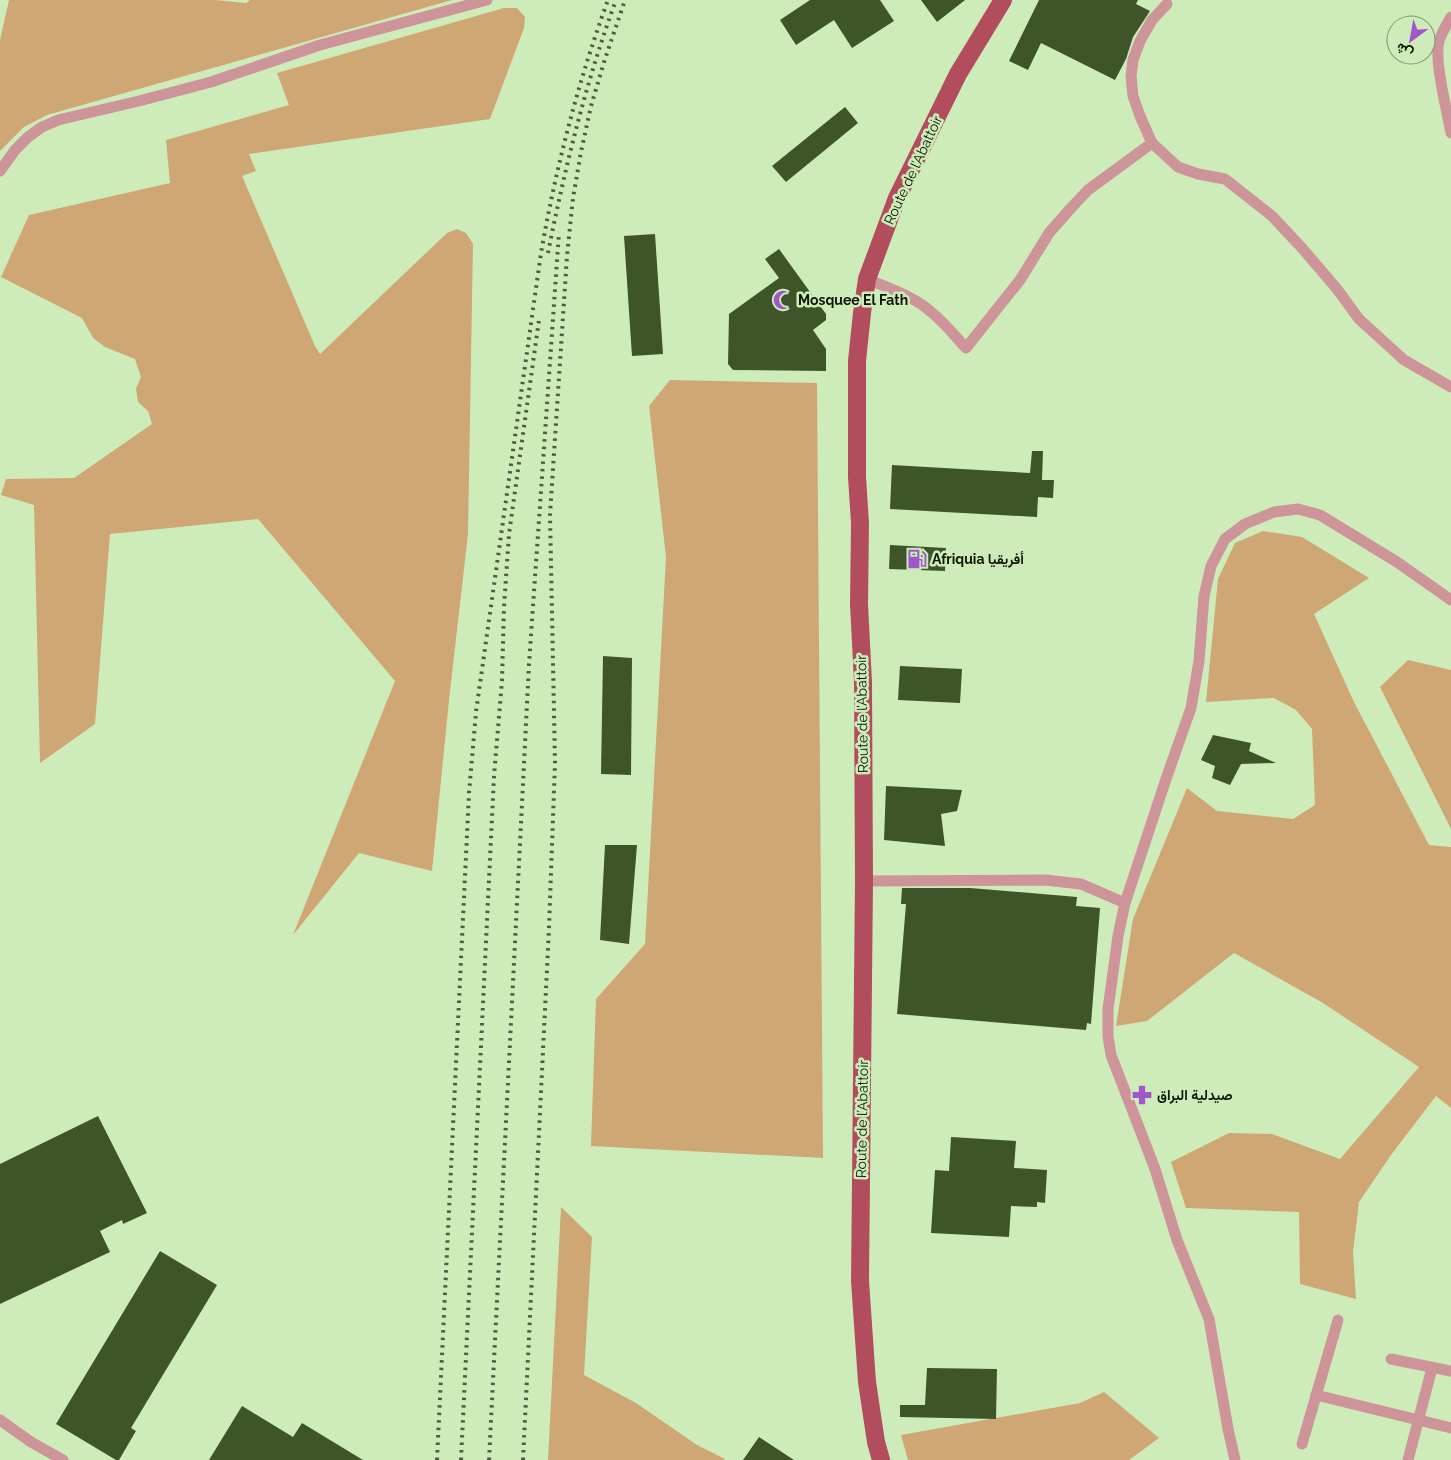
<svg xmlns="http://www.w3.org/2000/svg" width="1451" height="1460" font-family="Raleway,Vazirmatn,sans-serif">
<rect width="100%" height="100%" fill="#ceecba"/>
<!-- green -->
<g fill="#cfa775">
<path d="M 9,0 L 215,0 L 246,3 L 250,0 L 452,0 L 47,115 L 24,127 L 0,151 L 0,40 Z"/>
<path d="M 504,8 L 517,8 L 525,17 L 524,28 L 490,119 L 249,154 L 256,171 L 242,176 L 315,346 L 320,354 L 447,233 L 457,229 L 466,233 L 473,244 L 468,534 L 449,700 L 432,871 L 359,853 L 293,935 L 395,681 L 258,519 L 110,534 L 95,724 L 40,763 L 34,505 L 1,495 L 6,479 L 74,478 L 152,424 L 148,411 L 138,402 L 136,389 L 141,377 L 135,359 L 105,347 L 93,338 L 82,318 L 1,277 L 29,215 L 170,183 L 166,140 L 289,105 L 277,73 Z"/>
<path d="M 670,380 L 817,383 L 823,1158 L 591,1146 L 596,999 L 645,944 L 666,557 L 649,406 Z"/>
<path d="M 1263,531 L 1302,537 L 1369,578 L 1314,614 L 1354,702 L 1429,845 L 1451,847 L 1451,1108 L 1436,1096 L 1391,1155 L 1359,1202 L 1353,1252 L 1356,1299 L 1300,1284 L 1299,1212 L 1186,1208 L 1171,1162 L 1229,1133 L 1272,1134 L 1340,1159 L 1419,1067 L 1323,1003 L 1234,953 L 1147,1021 L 1116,1026 L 1133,919 L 1187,788 L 1217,811 L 1293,819 L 1315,805 L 1312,729 L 1296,710 L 1274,698 L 1206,702 L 1218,579 L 1235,543 Z"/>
<path d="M 1408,660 L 1451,670 L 1451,829 L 1380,687 Z"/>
<path d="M 561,1207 L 592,1237 L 584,1375 L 636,1403 L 697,1445 L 725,1459 L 724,1460 L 548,1460 Z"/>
<path d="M 1104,1392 L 1159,1438 L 1129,1460 L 908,1460 L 901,1435 L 1080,1403 Z"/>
</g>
<!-- building -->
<g fill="#3d5529">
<path d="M 810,0 L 880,0 L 894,21 L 852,48 L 834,20 L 796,45 L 780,20 Z"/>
<path d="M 921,0 L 965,0 L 937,22 Z"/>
<path d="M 1039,0 L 1138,0 L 1136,4 L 1150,11 L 1133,37 L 1126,59 L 1115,80 L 1041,43 L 1028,70 L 1009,61 Z"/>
<path d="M 845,107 L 858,123 L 786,182 L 772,166 Z"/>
<path d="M 655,234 L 663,354 L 632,356 L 624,236 Z"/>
<path d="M 779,249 L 826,314 L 826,320 L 813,330 L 826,349 L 826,371 L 733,370 L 728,364 L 729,314 L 779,278 L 765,259 Z"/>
<path d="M 1032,451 L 1043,451 L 1042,480 L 1054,480 L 1053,498 L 1038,497 L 1037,517 L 890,509 L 892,465 L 1030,473 Z"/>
<path d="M 890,545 L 946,548 L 945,571 L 889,569 Z"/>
<path d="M 603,656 L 632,658 L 631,775 L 601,774 Z"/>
<path d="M 900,666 L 962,669 L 960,703 L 898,700 Z"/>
<path d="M 1213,735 L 1251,743 L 1249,751 L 1276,763 L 1241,764 L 1230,785 L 1212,778 L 1215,766 L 1201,760 Z"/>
<path d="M 886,786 L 962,790 L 957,811 L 941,814 L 945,846 L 884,840 Z"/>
<path d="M 605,845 L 637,845 L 629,944 L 600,940 Z"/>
<path d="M 902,888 L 970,888 L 1077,897 L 1076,906 L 1100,908 L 1091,1024 L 1087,1023 L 1086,1030 L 897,1014 L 906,904 L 901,904 Z"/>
<path d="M 98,1116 L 147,1213 L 123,1224 L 122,1220 L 100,1231 L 110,1252 L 0,1304 L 0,1164 Z"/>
<path d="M 951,1137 L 1016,1141 L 1014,1168 L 1047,1170 L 1045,1203 L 1037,1202 L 1037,1207 L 1011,1206 L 1009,1237 L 931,1233 L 935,1170 L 949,1171 Z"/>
<path d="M 160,1251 L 217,1285 L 131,1428 L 136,1431 L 119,1460 L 116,1460 L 56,1424 Z"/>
<path d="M 927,1368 L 997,1369 L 996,1419 L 900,1417 L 900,1405 L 925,1405 Z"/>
<path d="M 242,1406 L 293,1437 L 302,1423 L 363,1460 L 209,1460 Z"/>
<path d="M 759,1437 L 794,1460 L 743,1460 Z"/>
</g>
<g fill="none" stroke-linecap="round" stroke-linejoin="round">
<!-- minor -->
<g stroke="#cd9499" stroke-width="11">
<path d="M 1167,4 L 1152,20 L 1140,41 L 1133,60 L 1131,76 L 1133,96 L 1140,116 L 1152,143 L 1178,167 L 1198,174 L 1225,179 L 1272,216 L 1302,248 L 1337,289 L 1359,319 L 1404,360 L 1451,387"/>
<path d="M 1451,17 C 1447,24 1442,32 1439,41 C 1434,61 1447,111 1451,133"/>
<path d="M 0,171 L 15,150 L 28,137 L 42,127 L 58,120 L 139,101 L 211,82 L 320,45 L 487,0"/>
<path d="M 867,279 C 888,288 913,296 930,311 C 944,322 954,335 966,348 L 1020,280 L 1049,233 L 1071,208 L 1088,190 L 1152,143"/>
<path d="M 864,881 L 1045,880 L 1081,884 L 1125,903"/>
<path d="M 1391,1359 L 1451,1371"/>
<path d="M 1316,1395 L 1451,1428"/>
<path d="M 0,1420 L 31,1442 L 63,1460"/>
<path d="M 1302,1444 L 1338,1320"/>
<path d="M 1235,1460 L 1228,1429 L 1209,1319 L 1177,1240 L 1155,1169 L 1111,1055 L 1108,1036 L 1108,1009 L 1118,936 L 1125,903 L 1166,779 L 1191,708 L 1199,661 L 1204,596 L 1211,566 L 1225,539 L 1245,524 L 1274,512 L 1298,509 L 1320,515 L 1397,562 L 1451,600"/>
<path d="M 1408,1460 L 1432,1368"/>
</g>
<!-- primary -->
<path stroke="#b24d5d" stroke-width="18" d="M 881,1460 L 876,1442 L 867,1382 L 860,1281 L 864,881 L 863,682 L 859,604 L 860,523 L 857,477 L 857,361 L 862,313 L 867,279 L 897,198 L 958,74 L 1003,0"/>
<!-- rail -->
<g stroke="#4c5d41" stroke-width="4" stroke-dasharray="2.5 5" stroke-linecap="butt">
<path d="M 548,253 C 565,167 586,82 616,0"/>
<path d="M 437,1460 L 469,793 L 476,712 L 541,253 C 556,167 578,82 608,0"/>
<path d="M 461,1460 L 494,776 L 502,681 L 504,607 L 509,534 L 539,320"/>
<path d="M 489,1460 L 529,664 L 559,232"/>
<path d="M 523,1460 L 549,928 L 555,763 L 550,514 L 567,256 L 573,198 L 581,152 L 591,106 L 605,59 L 625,0"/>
</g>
</g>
<!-- icons -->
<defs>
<symbol id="mosque-bare" viewBox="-9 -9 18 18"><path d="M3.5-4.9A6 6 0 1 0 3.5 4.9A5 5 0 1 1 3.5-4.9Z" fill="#a257c9" stroke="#ceecba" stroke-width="2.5" paint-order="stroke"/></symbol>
<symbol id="fuel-bare" viewBox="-9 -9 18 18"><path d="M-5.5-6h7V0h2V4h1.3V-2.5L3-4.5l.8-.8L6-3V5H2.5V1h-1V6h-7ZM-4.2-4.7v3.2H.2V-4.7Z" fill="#a257c9" stroke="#ceecba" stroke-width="2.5" paint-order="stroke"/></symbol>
<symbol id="pharmacy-bare" viewBox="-9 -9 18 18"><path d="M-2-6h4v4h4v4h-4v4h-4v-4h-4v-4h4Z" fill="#a257c9" stroke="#ceecba" stroke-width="2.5" paint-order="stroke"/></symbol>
</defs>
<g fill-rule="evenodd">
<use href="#mosque-bare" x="769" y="286" width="28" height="28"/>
<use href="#fuel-bare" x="903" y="545" width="28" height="28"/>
<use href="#pharmacy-bare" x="1128" y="1081" width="28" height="28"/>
</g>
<g text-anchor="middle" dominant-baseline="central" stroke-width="5" stroke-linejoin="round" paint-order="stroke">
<!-- street labels -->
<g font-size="14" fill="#0c1605" stroke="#ceecba">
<text transform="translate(913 170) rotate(-65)">Route de l’Abattoir</text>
<text transform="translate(862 714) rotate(-91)">Route de l’Abattoir</text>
<text transform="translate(862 1119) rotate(-89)">Route de l’Abattoir</text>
</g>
<!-- poi labels -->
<g font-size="14" font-weight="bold" fill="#0c1605" stroke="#ceecba" text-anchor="start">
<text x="798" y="300">Mosquee El Fath</text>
<text x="932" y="559">Afriquia أفريقيا</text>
<text x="1157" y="1095">صيدلية البراق</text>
</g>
</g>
<!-- north arrow -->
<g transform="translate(1411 40) rotate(212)"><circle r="24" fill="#ceecba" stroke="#809672"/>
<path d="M0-4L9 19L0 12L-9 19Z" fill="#a257c9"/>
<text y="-8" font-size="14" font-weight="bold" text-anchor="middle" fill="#0c1605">ش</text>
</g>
</svg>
